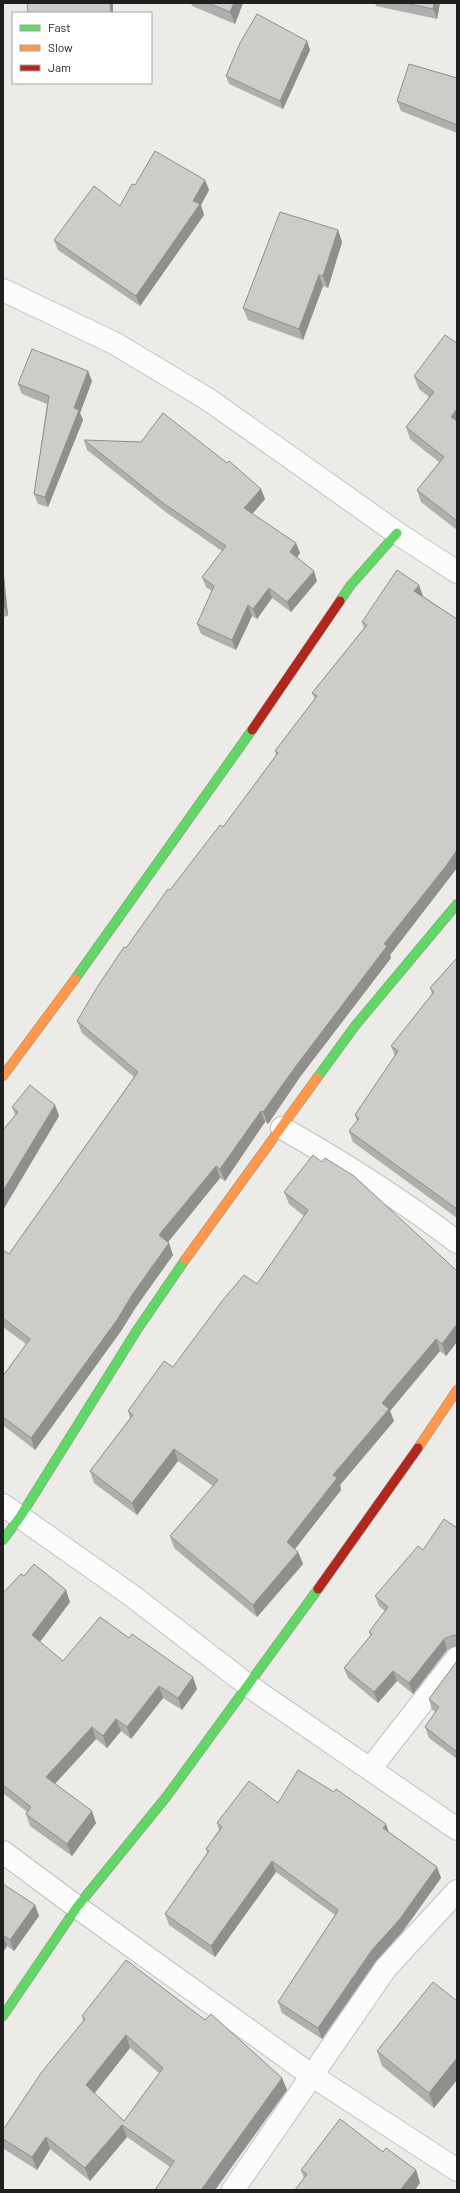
<svg xmlns="http://www.w3.org/2000/svg" width="460" height="2193" font-family="Barlow,sans-serif">
<rect width="100%" height="100%" fill="#ecebe8"/>
<g fill="none" stroke-linecap="round" stroke-linejoin="round">
<defs>
<g id="street">
<path d="M 3,290 L 114,343 L 209,400 L 397,533 L 457,572"/>
<path d="M 282,1128 C 342,1162 402,1200 457,1242"/>
<path d="M 3,1505 L 131,1595 L 249,1686 L 457,1829"/>
<path d="M 370,1769 L 457,1658"/>
<path d="M 3,1852 L 77,1907 L 311,2075 L 457,2170"/>
<path d="M 233,2190 L 386,1968 L 457,1891"/>
</g>
<g id="fast">
<path d="M 340,601 L 350,586 L 397,533"/>
<path d="M 75,979 L 252,730"/>
<path d="M 317,1078 L 355,1026 L 457,904"/>
<path d="M 3,1540 L 20,1517 L 137,1330 L 185,1260"/>
<path d="M 3,2016 L 77,1907 L 167,1796 L 318,1589"/>
</g>
<g id="slow">
<path d="M 3,1076 L 75,979"/>
<path d="M 185,1260 L 317,1078"/>
<path d="M 418,1448 L 457,1390"/>
</g>
<g id="jam">
<path d="M 252,730 L 340,601"/>
<path d="M 318,1589 L 418,1448"/>
</g>
</defs>
<!-- street casing -->
<use href="#street" stroke="#c2c2c0" stroke-width="24"/>
<!-- fast casing -->
<use href="#fast" stroke="#919482" stroke-width="10"/>
<!-- slow casing -->
<use href="#slow" stroke="#919482" stroke-width="10"/>
<!-- jam casing -->
<use href="#jam" stroke="#919482" stroke-width="10"/>
<!-- street -->
<use href="#street" stroke="#fcfcfc" stroke-width="22"/>
<!-- fast -->
<use href="#fast" stroke="#63d668" stroke-width="9"/>
<!-- slow -->
<use href="#slow" stroke="#ff974d" stroke-width="9"/>
<!-- jam -->
<use href="#jam" stroke="#b3261e" stroke-width="9"/>
</g>
<!-- wall -->
<g fill="#b0afad" fill-rule="evenodd">
<path d="M 191,3 L 243,3 L 235,24 L 192,6 Z"/>
<path d="M 375,3 L 440,3 L 437,19 L 376,6 Z"/>
<path d="M 307,41 L 310,50 L 283,109 L 229,84 L 226,76 Z"/>
<path d="M 457,78 L 457,133 L 401,111 L 397,101 Z"/>
<path d="M 205,180 L 209,190 L 201,205 L 204,215 L 140,306 L 58,250 L 54,240 L 120,206 L 135,185 Z"/>
<path d="M 338,230 L 342,242 L 328,288 L 323,286 L 303,340 L 248,320 L 243,308 Z"/>
<path d="M 457,343 L 457,530 L 421,502 L 417,490 L 439,462 L 410,439 L 406,427 L 429,397 L 419,389 L 414,376 Z"/>
<path d="M 88,371 L 92,381 L 80,413 L 83,420 L 48,507 L 38,504 L 34,494 L 47,404 L 22,394 L 18,384 Z"/>
<path d="M 84,440 L 261,489 L 265,499 L 252,514 L 296,543 L 300,553 L 297,557 L 317,581 L 291,612 L 272,598 L 257,619 L 252,616 L 236,650 L 201,634 L 197,624 L 212,591 L 206,587 L 202,577 L 222,551 L 167,513 L 87,450 Z"/>
<path d="M 3,566 L 8,616 L 3,617 Z"/>
<path d="M 423,596 L 457,619 L 457,868 L 390,955 L 391,958 L 300,1077 L 268,1124 L 265,1122 L 225,1181 L 220,1178 L 168,1242 L 173,1255 L 136,1307 L 121,1331 L 35,1450 L 3,1425 L 3,1376 L 26,1344 L 3,1327 L 3,1250 L 9,1254 L 134,1077 L 82,1033 L 77,1021 L 126,948 L 170,890 L 223,827 L 276,755 L 275,751 L 315,699 L 312,693 L 364,628 L 362,622 Z"/>
<path d="M 457,958 L 457,1218 L 353,1142 L 349,1131 L 357,1121 L 355,1115 L 395,1056 L 391,1046 L 432,994 L 430,988 Z"/>
<path d="M 55,1105 L 59,1116 L 3,1210 L 3,1130 L 15,1115 L 12,1107 Z"/>
<path d="M 284,1192 L 457,1271 L 457,1342 L 446,1356 L 440,1351 L 390,1411 L 394,1421 L 340,1485 L 341,1490 L 295,1549 L 298,1552 L 303,1564 L 257,1617 L 174,1548 L 170,1536 L 213,1486 L 178,1461 L 137,1515 L 94,1483 L 90,1471 L 130,1418 L 128,1411 L 173,1367 L 257,1284 L 304,1216 L 289,1204 Z"/>
<path d="M 457,1528 L 457,1646 L 447,1650 L 413,1694 L 397,1681 L 378,1703 L 348,1678 L 344,1668 L 371,1636 L 369,1632 L 385,1611 L 379,1606 L 375,1596 L 423,1550 Z"/>
<path d="M 24,1576 L 70,1602 L 40,1642 L 63,1661 L 197,1689 L 182,1710 L 163,1698 L 131,1739 L 121,1731 L 107,1748 L 96,1739 L 55,1784 L 96,1823 L 72,1856 L 30,1826 L 26,1814 L 27,1812 L 3,1793 L 3,1593 Z"/>
<path d="M 457,1661 L 457,1759 L 429,1738 L 425,1727 L 436,1712 L 432,1710 L 429,1699 Z"/>
<path d="M 278,1803 L 389,1832 L 437,1867 L 441,1878 L 403,1931 L 376,1961 L 322,2039 L 282,2013 L 278,2002 L 335,1915 L 276,1872 L 215,1957 L 169,1925 L 165,1914 L 207,1853 L 206,1849 L 219,1830 L 217,1823 Z"/>
<path d="M 3,1884 L 35,1905 L 39,1916 L 14,1951 L 7,1946 L 3,1952 Z"/>
<path d="M 457,2001 L 457,2080 L 434,2108 L 382,2066 L 377,2051 Z"/>
<path d="M 82,2016 L 282,2078 L 287,2090 L 215,2190 L 155,2190 L 170,2167 L 127,2137 L 90,2181 L 50,2149 L 37,2170 L 4,2149 L 3,2147 L 3,2130 L 83,2021 ZM 130,2048 L 159,2073 L 124,2121 L 94,2093 Z"/>
<path d="M 383,2152 L 416,2170 L 420,2183 L 304,2178 L 301,2170 Z"/>
</g>
<!-- shaded-wall -->
<g fill="#908f8d">
<path d="M 110,3 L 113,3 L 113,13 L 111,13 Z"/>
<path d="M 234,3 L 243,3 L 235,24 L 230,12 Z"/>
<path d="M 434,3 L 440,3 L 437,19 L 433,9 Z"/>
<path d="M 307,41 L 310,50 L 283,109 L 280,101 Z"/>
<path d="M 205,180 L 209,190 L 201,205 L 204,215 L 140,306 L 136,296 L 193,201 Z"/>
<path d="M 338,230 L 342,242 L 328,288 L 323,276 Z"/>
<path d="M 319,275 L 323,286 L 303,340 L 299,329 Z"/>
<path d="M 88,371 L 92,381 L 80,413 L 83,420 L 48,507 L 45,497 L 74,408 Z"/>
<path d="M 457,409 L 457,428 L 451,417 Z"/>
<path d="M 261,489 L 265,499 L 248,519 L 244,508 Z"/>
<path d="M 296,543 L 300,553 L 294,562 L 290,552 Z"/>
<path d="M 3,566 L 8,616 L 4,606 L 3,596 Z"/>
<path d="M 314,571 L 317,581 L 291,612 L 287,602 Z"/>
<path d="M 419,585 L 423,596 L 419,603 L 414,591 Z"/>
<path d="M 269,588 L 272,598 L 257,619 L 253,609 Z"/>
<path d="M 248,605 L 252,616 L 236,650 L 232,640 Z"/>
<path d="M 457,850 L 457,868 L 390,955 L 391,958 L 300,1077 L 268,1124 L 263,1112 L 296,1066 L 384,944 Z"/>
<path d="M 55,1105 L 59,1116 L 3,1210 L 3,1191 Z"/>
<path d="M 261,1111 L 265,1122 L 225,1181 L 220,1169 Z"/>
<path d="M 216,1166 L 220,1178 L 164,1247 L 159,1235 Z"/>
<path d="M 169,1243 L 173,1255 L 136,1307 L 121,1331 L 35,1450 L 31,1438 Z"/>
<path d="M 457,1324 L 457,1342 L 446,1356 L 442,1344 Z"/>
<path d="M 436,1339 L 440,1351 L 390,1411 L 394,1421 L 340,1485 L 341,1490 L 291,1554 L 287,1542 L 382,1403 Z"/>
<path d="M 174,1449 L 178,1461 L 137,1515 L 132,1503 Z"/>
<path d="M 298,1552 L 303,1564 L 257,1617 L 253,1605 Z"/>
<path d="M 66,1590 L 70,1602 L 36,1647 L 32,1635 Z"/>
<path d="M 444,1639 L 447,1650 L 413,1694 L 409,1683 Z"/>
<path d="M 393,1671 L 397,1681 L 378,1703 L 374,1692 Z"/>
<path d="M 193,1677 L 197,1689 L 182,1710 L 178,1698 Z"/>
<path d="M 159,1686 L 163,1698 L 131,1739 L 127,1727 Z"/>
<path d="M 116,1719 L 121,1731 L 107,1748 L 103,1736 Z"/>
<path d="M 92,1727 L 96,1739 L 50,1789 L 46,1777 Z"/>
<path d="M 92,1811 L 96,1823 L 72,1856 L 67,1844 Z"/>
<path d="M 386,1824 L 390,1835 L 383,1828 Z"/>
<path d="M 272,1861 L 276,1872 L 215,1957 L 211,1946 Z"/>
<path d="M 437,1867 L 441,1878 L 403,1931 L 376,1961 L 322,2039 L 318,2028 L 372,1950 Z"/>
<path d="M 35,1905 L 39,1916 L 14,1951 L 10,1940 Z"/>
<path d="M 3,1935 L 7,1946 L 3,1952 Z"/>
<path d="M 126,2035 L 130,2048 L 91,2098 L 86,2085 Z"/>
<path d="M 457,2058 L 457,2080 L 434,2108 L 429,2093 Z"/>
<path d="M 282,2078 L 287,2090 L 215,2190 L 201,2190 Z"/>
<path d="M 122,2125 L 127,2137 L 90,2181 L 85,2168 Z"/>
<path d="M 46,2137 L 50,2149 L 37,2170 L 32,2157 Z"/>
<path d="M 416,2170 L 420,2183 L 415,2190 L 400,2190 Z"/>
</g>
<!-- building -->
<g fill="#cdccc9" stroke="#908f8d" fill-rule="evenodd">
<path d="M 27,3 L 110,3 L 111,13 L 28,13 Z"/>
<path d="M 208,3 L 234,3 L 230,12 Z"/>
<path d="M 405,3 L 434,3 L 433,9 Z"/>
<path d="M 257,14 L 307,41 L 280,101 L 226,76 L 240,43 Z"/>
<path d="M 409,64 L 457,78 L 457,125 L 397,101 Z"/>
<path d="M 155,151 L 205,180 L 193,201 L 200,204 L 136,296 L 54,240 L 94,186 L 120,206 L 132,184 L 135,185 Z"/>
<path d="M 280,212 L 338,230 L 323,276 L 319,275 L 299,329 L 243,308 Z"/>
<path d="M 445,335 L 457,343 L 457,409 L 451,417 L 457,421 L 457,521 L 417,490 L 444,457 L 406,427 L 434,392 L 414,376 Z"/>
<path d="M 32,349 L 88,371 L 74,408 L 79,410 L 45,497 L 34,494 L 49,396 L 18,384 Z"/>
<path d="M 163,413 L 227,463 L 229,461 L 261,489 L 244,508 L 296,543 L 290,552 L 314,571 L 287,602 L 269,588 L 253,609 L 248,605 L 232,640 L 197,624 L 214,586 L 202,577 L 226,546 L 163,503 L 84,440 L 141,442 Z"/>
<path d="M 397,570 L 419,585 L 414,591 L 457,619 L 457,850 L 446,866 L 384,944 L 387,946 L 296,1066 L 263,1112 L 261,1111 L 220,1169 L 216,1166 L 159,1235 L 169,1243 L 132,1295 L 117,1320 L 31,1438 L 3,1417 L 3,1376 L 30,1339 L 3,1318 L 3,1250 L 9,1254 L 138,1072 L 77,1021 L 96,989 L 124,947 L 126,948 L 168,889 L 170,890 L 220,825 L 223,827 L 278,753 L 275,751 L 317,696 L 312,693 L 367,625 L 362,622 Z"/>
<path d="M 457,958 L 457,1209 L 349,1131 L 359,1118 L 355,1115 L 398,1051 L 391,1046 L 434,992 L 430,988 Z"/>
<path d="M 30,1085 L 55,1105 L 3,1191 L 3,1130 L 18,1112 L 12,1107 Z"/>
<path d="M 313,1155 L 322,1162 L 325,1158 L 354,1176 L 457,1271 L 457,1324 L 442,1344 L 436,1339 L 382,1403 L 389,1409 L 333,1475 L 337,1478 L 287,1542 L 298,1552 L 253,1605 L 170,1536 L 218,1480 L 174,1449 L 132,1503 L 90,1471 L 133,1415 L 128,1411 L 164,1361 L 173,1367 L 222,1301 L 244,1275 L 257,1284 L 308,1210 L 284,1192 Z"/>
<path d="M 444,1519 L 457,1528 L 457,1636 L 454,1635 L 444,1639 L 409,1683 L 393,1671 L 374,1692 L 344,1668 L 372,1634 L 369,1632 L 388,1607 L 375,1596 L 418,1546 L 423,1550 Z"/>
<path d="M 34,1564 L 66,1590 L 32,1635 L 63,1661 L 100,1617 L 129,1638 L 132,1634 L 193,1677 L 178,1698 L 159,1686 L 127,1727 L 116,1719 L 103,1736 L 92,1727 L 46,1777 L 92,1811 L 67,1844 L 26,1814 L 31,1807 L 3,1785 L 3,1593 L 21,1574 L 24,1576 Z"/>
<path d="M 457,1661 L 457,1752 L 425,1727 L 439,1707 L 429,1699 Z"/>
<path d="M 298,1770 L 334,1792 L 336,1789 L 386,1824 L 383,1828 L 437,1867 L 399,1920 L 372,1950 L 318,2028 L 278,2002 L 338,1911 L 337,1909 L 272,1861 L 211,1946 L 165,1914 L 209,1851 L 206,1849 L 222,1827 L 217,1823 L 249,1781 L 278,1803 Z"/>
<path d="M 3,1884 L 35,1905 L 10,1940 L 3,1935 Z"/>
<path d="M 126,1960 L 205,2020 L 211,2014 L 282,2078 L 201,2190 L 155,2190 L 174,2161 L 122,2125 L 85,2168 L 46,2137 L 32,2157 L 3,2139 L 3,2130 L 41,2073 L 85,2019 L 82,2016 ZM 126,2035 L 163,2068 L 124,2121 L 86,2085 Z"/>
<path d="M 433,1982 L 457,2001 L 457,2058 L 429,2093 L 377,2051 Z"/>
<path d="M 340,2119 L 383,2152 L 386,2148 L 416,2170 L 400,2190 L 295,2190 L 307,2174 L 301,2170 Z"/>
</g>
<!-- border -->
<rect width="460" height="2193" fill="none" stroke="#1f1f1f" stroke-width="8"/>
<!-- legend -->
<rect x="12" y="12" width="140" height="72" fill="#ffffff" stroke="#a5a5a5"/>
<rect x="20" y="25" width="20" height="6" fill="#63d668" stroke="#a5a5a5"/>
<text x="48" y="32" font-size="12" fill="#1f1f1f">Fast</text>
<rect x="20" y="45" width="20" height="6" fill="#ff974d" stroke="#a5a5a5"/>
<text x="48" y="52" font-size="12" fill="#1f1f1f">Slow</text>
<rect x="20" y="65" width="20" height="6" fill="#b3261e" stroke="#a5a5a5"/>
<text x="48" y="72" font-size="12" fill="#1f1f1f">Jam</text>
</svg>
